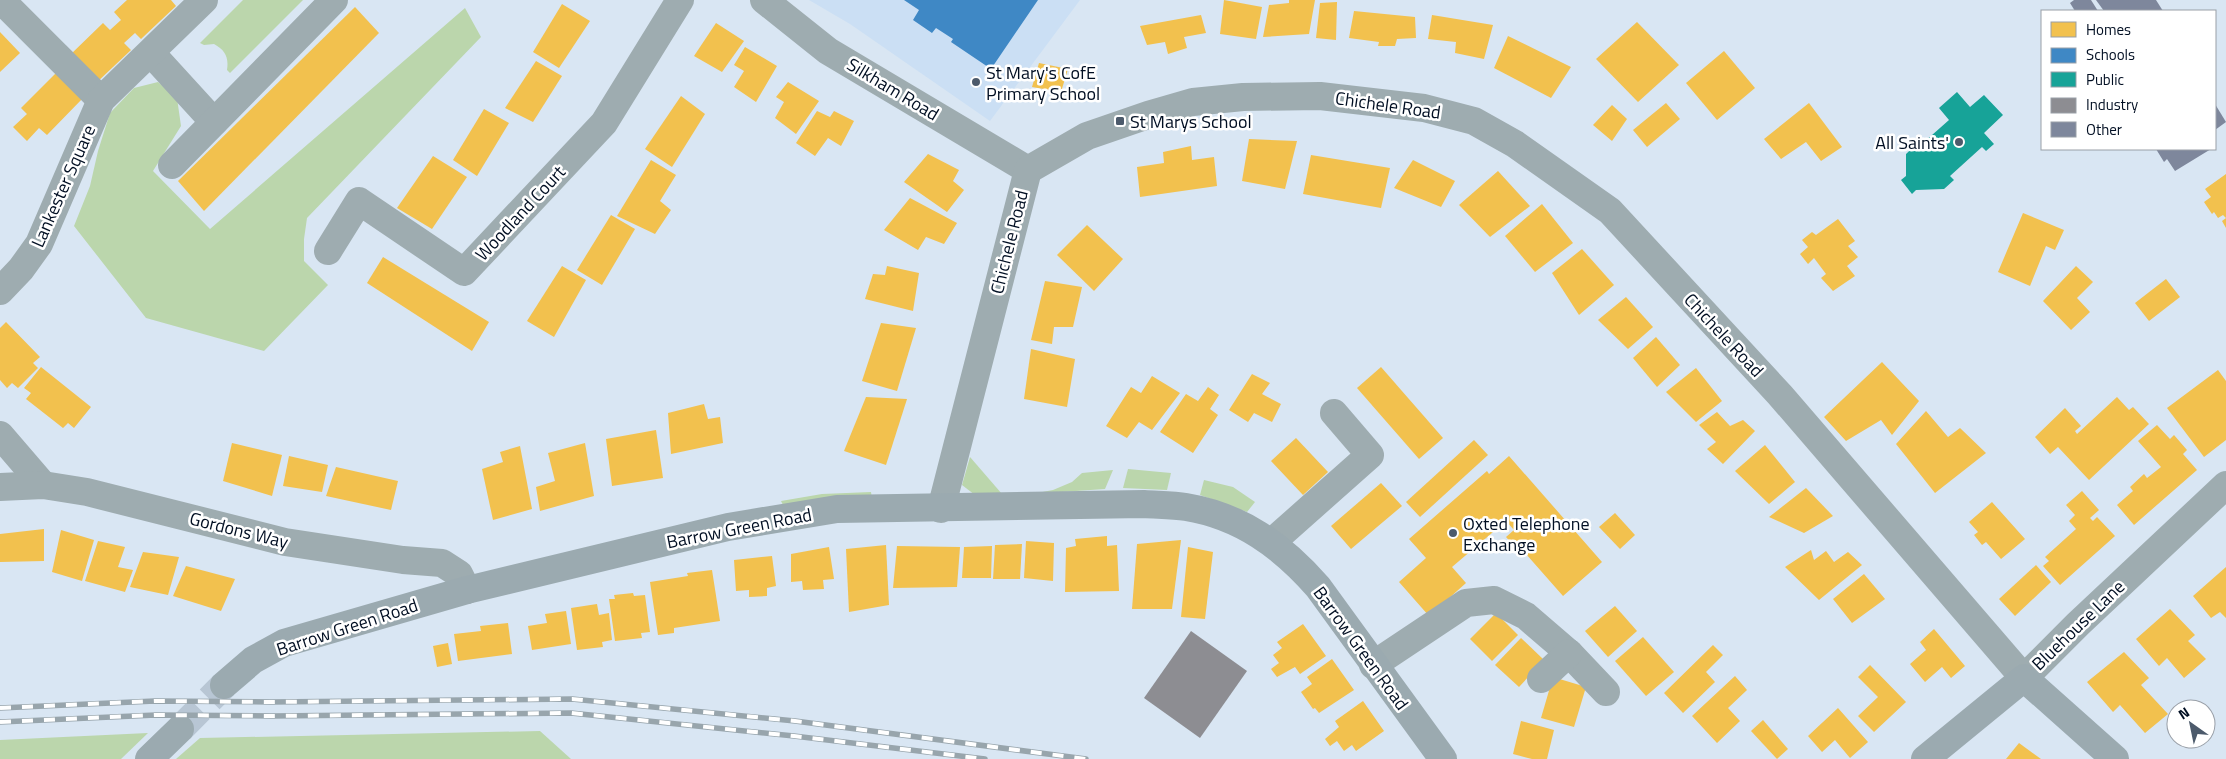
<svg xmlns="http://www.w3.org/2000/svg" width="2226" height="759" font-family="'Titillium Web',sans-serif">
<rect width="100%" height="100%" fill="#d9e6f3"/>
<!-- built -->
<path fill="#cbdff4" d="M 809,0 L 1080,0 L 990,121 L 850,24 Z"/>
<!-- green -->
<g fill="#bbd6ac">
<path d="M 243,0 L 303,0 L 230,73 L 227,70 C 229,57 225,50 214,44 L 204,45 L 200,43 Z"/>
<path d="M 465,8 L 481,37 L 307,218 L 304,239 L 304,261 L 328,285 L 264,351 L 146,318 L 74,226 L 90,186 L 98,151 L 110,113 L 134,88 L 158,82 L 177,98 L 181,126 L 153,171 L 210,229 Z"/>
<path d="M 970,457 L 1002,494 L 975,495 L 962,485 Z"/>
<path d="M 1128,469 L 1171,473 L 1167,490 L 1123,488 Z"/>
<path d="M 1113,470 L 1105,489 L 1032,494 L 1053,490 L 1072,482 L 1082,473 Z"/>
<path d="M 1204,480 L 1233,487 L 1255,502 L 1247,512 L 1200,495 Z"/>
<path d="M 871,492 L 872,499 L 784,507 L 781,501 L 822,494 Z"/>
<path d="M 540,731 L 571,759 L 176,759 L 200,738 Z"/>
<path d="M 148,733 L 121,759 L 0,759 L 0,740 Z"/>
</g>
<!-- homes -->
<g fill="#f2c14e">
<path d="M 127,0 L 171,0 L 176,6 L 141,39 L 135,33 L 124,43 L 131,50 L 95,84 L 69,56 L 103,23 L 110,30 L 121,20 L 114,12 Z"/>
<path d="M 1224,0 L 1262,7 L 1256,39 L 1220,34 Z"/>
<path d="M 1289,0 L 1315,0 L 1309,34 L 1263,37 L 1269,5 L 1289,3 Z"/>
<path d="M 1337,2 L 1336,40 L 1316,38 L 1320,3 Z"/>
<path d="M 562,4 L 590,21 L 559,68 L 533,52 Z"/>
<path d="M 355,7 L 379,33 L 204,211 L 178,181 Z"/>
<path d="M 1354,11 L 1415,17 L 1416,38 L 1397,39 L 1395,46 L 1378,46 L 1379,42 L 1349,38 Z"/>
<path d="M 1201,15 L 1206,33 L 1184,37 L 1187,48 L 1168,54 L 1165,42 L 1147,45 L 1140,26 Z"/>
<path d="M 1432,15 L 1493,25 L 1484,59 L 1455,53 L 1456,42 L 1428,39 Z"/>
<path d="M 1637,22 L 1679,65 L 1638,102 L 1596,59 Z"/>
<path d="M 716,23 L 744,41 L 722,72 L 694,56 Z"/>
<path d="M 0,32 L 20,53 L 0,72 Z"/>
<path d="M 1508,36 L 1571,67 L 1551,98 L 1494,68 Z"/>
<path d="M 745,47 L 777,66 L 756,102 L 734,87 L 744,71 L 734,65 Z"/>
<path d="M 1724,51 L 1755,88 L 1717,120 L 1686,83 Z"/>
<path d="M 536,61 L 562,76 L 533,122 L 505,108 Z"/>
<path d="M 1039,63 L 1068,69 L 1061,92 L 1032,87 Z"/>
<path d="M 57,72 L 83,98 L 47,135 L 39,128 L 27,141 L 13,127 L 27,114 L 21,108 Z"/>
<path d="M 788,82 L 819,101 L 796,134 L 775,118 L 784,102 L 776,97 Z"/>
<path d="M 681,96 L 705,114 L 672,167 L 645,149 Z"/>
<path d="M 1666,103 L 1680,119 L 1647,147 L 1633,130 Z"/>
<path d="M 1809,103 L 1842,147 L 1821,161 L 1806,142 L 1781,159 L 1764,139 Z"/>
<path d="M 1612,105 L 1627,119 L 1612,141 L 1593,125 Z"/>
<path d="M 484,109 L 509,123 L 477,176 L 453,160 Z"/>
<path d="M 817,111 L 830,117 L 834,111 L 854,121 L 841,146 L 828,138 L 815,156 L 796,143 Z"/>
<path d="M 1249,139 L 1297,141 L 1285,189 L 1242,181 Z"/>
<path d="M 1191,146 L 1192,160 L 1214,157 L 1217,186 L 1140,197 L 1137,167 L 1164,163 L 1163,152 Z"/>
<path d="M 928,154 L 959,170 L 953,181 L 964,190 L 947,212 L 904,182 Z"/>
<path d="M 1311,155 L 1390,168 L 1381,208 L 1303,194 Z"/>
<path d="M 433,156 L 467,177 L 432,229 L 397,208 Z"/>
<path d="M 651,160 L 676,175 L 660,201 L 671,210 L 655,234 L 617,216 Z"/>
<path d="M 1413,160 L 1455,181 L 1441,207 L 1394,188 Z"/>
<path d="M 1498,171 L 1530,206 L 1490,237 L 1459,205 Z"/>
<path d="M 2226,174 L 2226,228 L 2222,221 L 2226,218 L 2223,215 L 2218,218 L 2214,212 L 2212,214 L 2204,202 L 2211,197 L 2205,189 Z"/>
<path d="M 910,198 L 957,223 L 944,244 L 926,237 L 918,250 L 884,230 Z"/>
<path d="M 1542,204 L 1573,243 L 1535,272 L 1505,236 Z"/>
<path d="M 2023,213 L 2064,230 L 2055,250 L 2046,246 L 2030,286 L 1998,272 Z"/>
<path d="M 611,215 L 635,229 L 602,285 L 577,270 Z"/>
<path d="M 1838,219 L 1855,241 L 1848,246 L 1858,257 L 1847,266 L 1855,276 L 1833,291 L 1821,278 L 1826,274 L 1814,258 L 1808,264 L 1800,254 L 1808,247 L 1802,240 L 1812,232 L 1816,235 Z"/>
<path d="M 1087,225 L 1123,259 L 1094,291 L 1057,255 Z"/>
<path d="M 1582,249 L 1614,285 L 1579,315 L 1552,273 Z"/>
<path d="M 383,257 L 489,322 L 472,351 L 367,283 Z"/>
<path d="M 562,266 L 586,280 L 554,337 L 527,321 Z"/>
<path d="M 887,266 L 919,273 L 913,311 L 865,299 L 873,274 L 885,275 Z"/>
<path d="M 2076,266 L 2093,282 L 2077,298 L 2090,312 L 2071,330 L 2043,301 Z"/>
<path d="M 2166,279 L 2180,297 L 2149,321 L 2135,303 Z"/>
<path d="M 1045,281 L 1082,287 L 1073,327 L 1054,327 L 1052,344 L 1031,340 Z"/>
<path d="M 1626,297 L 1653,327 L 1628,349 L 1598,320 Z"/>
<path d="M 6,322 L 40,357 L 33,363 L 38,368 L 18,388 L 12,383 L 7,388 L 0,380 L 0,328 Z"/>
<path d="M 881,323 L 916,328 L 897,391 L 862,381 Z"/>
<path d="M 1656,337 L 1680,365 L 1657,387 L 1633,358 Z"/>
<path d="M 1031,349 L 1075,359 L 1067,407 L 1024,399 Z"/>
<path d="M 1882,362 L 1919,401 L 1892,435 L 1881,420 L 1846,441 L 1824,417 Z"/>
<path d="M 41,367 L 91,407 L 74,428 L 68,423 L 63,428 L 26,399 L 31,393 L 24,388 Z"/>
<path d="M 1381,367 L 1443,438 L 1419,459 L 1357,388 Z"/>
<path d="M 1696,368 L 1722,401 L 1696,422 L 1666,392 Z"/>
<path d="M 2218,370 L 2226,381 L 2226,440 L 2204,457 L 2167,408 Z"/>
<path d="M 1252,374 L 1270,383 L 1262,394 L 1281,404 L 1272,422 L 1254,413 L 1248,422 L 1229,410 Z"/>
<path d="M 1152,376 L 1180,393 L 1152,430 L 1139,422 L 1127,438 L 1106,426 L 1131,387 L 1141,393 Z"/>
<path d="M 1208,387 L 1219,395 L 1210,409 L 1218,415 L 1193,453 L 1160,432 L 1186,394 L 1198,401 Z"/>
<path d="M 866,397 L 907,399 L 886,465 L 844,451 Z"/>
<path d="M 2117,397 L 2129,410 L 2133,407 L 2149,424 L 2089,480 L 2058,447 L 2050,454 L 2035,437 L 2065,408 L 2081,426 L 2075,431 L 2077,434 Z"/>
<path d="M 704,404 L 708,419 L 720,417 L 723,443 L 671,454 L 668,413 Z"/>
<path d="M 1926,411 L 1948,437 L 1960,428 L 1986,453 L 1935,493 L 1896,444 Z"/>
<path d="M 1717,412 L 1730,426 L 1743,420 L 1755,431 L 1723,464 L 1707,449 L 1716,442 L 1699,425 Z"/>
<path d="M 2157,425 L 2170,439 L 2174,435 L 2187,450 L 2183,454 L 2197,470 L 2134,525 L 2117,505 L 2133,491 L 2130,487 L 2144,474 L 2147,478 L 2161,467 L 2138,441 Z"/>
<path d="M 656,430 L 663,478 L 612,486 L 606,439 Z"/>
<path d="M 1296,438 L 1328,472 L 1303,495 L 1271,461 Z"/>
<path d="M 1474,440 L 1488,455 L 1420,517 L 1406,502 Z"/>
<path d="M 232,443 L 282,455 L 272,496 L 223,481 Z"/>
<path d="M 585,443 L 594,496 L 540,511 L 536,487 L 555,481 L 548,453 Z"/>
<path d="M 1765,445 L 1795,482 L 1769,504 L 1735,471 Z"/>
<path d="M 520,446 L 532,509 L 493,520 L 482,469 L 503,462 L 500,452 Z"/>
<path d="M 289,456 L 328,465 L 322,492 L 283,486 Z"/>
<path d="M 1509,456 L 1602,562 L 1563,596 L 1519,546 L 1516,548 L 1506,537 L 1514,530 L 1506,521 L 1452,567 L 1466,583 L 1429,616 L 1399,582 L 1426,558 L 1409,539 L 1487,471 L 1489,474 Z"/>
<path d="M 336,467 L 398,481 L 391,510 L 326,496 Z"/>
<path d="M 1381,483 L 1402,506 L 1351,549 L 1331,526 Z"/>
<path d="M 1806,488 L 1833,516 L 1804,533 L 1769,517 Z"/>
<path d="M 2082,491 L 2099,510 L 2090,518 L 2093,521 L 2097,517 L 2115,536 L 2060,585 L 2043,566 L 2049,561 L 2045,557 L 2076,529 L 2069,521 L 2075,515 L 2066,505 Z"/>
<path d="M 1992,502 L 2025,539 L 2001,559 L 1986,542 L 1982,545 L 1974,535 L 1978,532 L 1969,522 Z"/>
<path d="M 1615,513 L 1635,535 L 1620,549 L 1599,527 Z"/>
<path d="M 44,529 L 44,561 L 0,562 L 0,534 Z"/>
<path d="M 61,530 L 94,540 L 82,581 L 52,572 Z"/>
<path d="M 1107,536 L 1107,546 L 1117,545 L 1119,591 L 1065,592 L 1066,548 L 1076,546 L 1075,539 Z"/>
<path d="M 1181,540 L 1172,609 L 1132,609 L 1137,544 Z"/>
<path d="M 98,541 L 125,547 L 118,567 L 133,570 L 125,592 L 85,581 Z"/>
<path d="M 1026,541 L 1054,543 L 1053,581 L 1024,578 Z"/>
<path d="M 1022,544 L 1020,579 L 993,579 L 995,545 Z"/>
<path d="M 886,545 L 889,605 L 849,612 L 846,549 Z"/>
<path d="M 897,546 L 960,547 L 957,587 L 893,588 Z"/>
<path d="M 992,546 L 991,578 L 962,578 L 964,547 Z"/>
<path d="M 829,547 L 834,579 L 823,580 L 824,589 L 803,590 L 802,581 L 791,582 L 791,554 Z"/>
<path d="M 1188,547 L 1213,552 L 1205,619 L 1181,617 Z"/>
<path d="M 1811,550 L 1814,560 L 1826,551 L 1834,562 L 1848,552 L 1862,565 L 1819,600 L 1785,567 Z"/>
<path d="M 143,552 L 179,557 L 168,595 L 130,587 Z"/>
<path d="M 772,556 L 776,586 L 767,588 L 767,596 L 749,597 L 749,590 L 736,591 L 734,560 Z"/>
<path d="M 2036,565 L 2051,582 L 2015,616 L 1999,599 Z"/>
<path d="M 186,566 L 235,579 L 221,611 L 173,596 Z"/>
<path d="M 2226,567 L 2226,618 L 2220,612 L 2211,618 L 2193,596 Z"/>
<path d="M 712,570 L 720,621 L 674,628 L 674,633 L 658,635 L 650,582 L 688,576 L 687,573 Z"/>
<path d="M 1864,574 L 1885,599 L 1852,623 L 1833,599 Z"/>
<path d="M 633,593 L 634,596 L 645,595 L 650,632 L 641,633 L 642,638 L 615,641 L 609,599 L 615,599 L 614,595 Z"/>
<path d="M 597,604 L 599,615 L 609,613 L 612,640 L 602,642 L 603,647 L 577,650 L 571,608 Z"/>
<path d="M 1615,606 L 1637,631 L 1608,657 L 1585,631 Z"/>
<path d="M 2170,609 L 2195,635 L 2188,641 L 2206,659 L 2184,678 L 2167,658 L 2159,666 L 2136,639 Z"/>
<path d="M 566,611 L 571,644 L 532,650 L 528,626 L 547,623 L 545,614 Z"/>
<path d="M 1496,613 L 1518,635 L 1492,661 L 1470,639 Z"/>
<path d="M 508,623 L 512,654 L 458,661 L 454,634 L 481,631 L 480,626 Z"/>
<path d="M 1303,624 L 1326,656 L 1300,674 L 1295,667 L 1277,677 L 1271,669 L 1279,663 L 1273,655 L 1282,648 L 1277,642 Z"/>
<path d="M 1934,629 L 1965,666 L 1951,678 L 1942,667 L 1925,682 L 1910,664 L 1926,650 L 1920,642 Z"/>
<path d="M 1643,637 L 1674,672 L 1646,696 L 1615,661 Z"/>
<path d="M 1521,638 L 1544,660 L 1519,687 L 1495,665 Z"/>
<path d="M 448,643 L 452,664 L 437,667 L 433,646 Z"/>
<path d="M 1713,645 L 1723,655 L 1706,672 L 1715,682 L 1683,713 L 1664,693 Z"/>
<path d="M 2124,652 L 2149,678 L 2141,685 L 2168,714 L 2145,733 L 2120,705 L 2113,712 L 2087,682 Z"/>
<path d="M 1332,659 L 1354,690 L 1319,713 L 1315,708 L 1313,709 L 1301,692 L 1312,684 L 1307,677 Z"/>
<path d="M 1870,665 L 1906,702 L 1874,732 L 1858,716 L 1878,697 L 1858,677 Z"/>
<path d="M 1735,676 L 1747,690 L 1728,708 L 1740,721 L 1717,743 L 1692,716 Z"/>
<path d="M 1553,677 L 1586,687 L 1574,727 L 1541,718 Z"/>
<path d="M 1363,701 L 1384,731 L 1356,751 L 1352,745 L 1344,751 L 1337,741 L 1330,746 L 1325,739 L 1339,727 L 1335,721 Z"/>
<path d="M 1838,708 L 1868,742 L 1850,758 L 1835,740 L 1822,752 L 1808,736 Z"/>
<path d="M 1763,720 L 1788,749 L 1777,759 L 1751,731 Z"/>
<path d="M 1521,721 L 1554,730 L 1547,759 L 1532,759 L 1513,754 Z"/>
<path d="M 2019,743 L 2041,759 L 2006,759 Z"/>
</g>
<!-- schools -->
<path fill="#3f88c5" d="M 904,0 L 1038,0 L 991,69 L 951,42 L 953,39 L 936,28 L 932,33 L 913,20 L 919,10 Z"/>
<!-- public -->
<path fill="#17a398" d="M 1957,92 L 1970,107 L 1984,95 L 2003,115 L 1984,133 L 1994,144 L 1986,151 L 1982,147 L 1950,176 L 1954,180 L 1944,189 L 1916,190 L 1912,194 L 1901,180 L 1906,176 L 1906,154 L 1921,140 L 1923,143 L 1949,120 L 1939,108 Z"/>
<!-- industry -->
<path fill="#8d8d92" d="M 1191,631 L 1247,671 L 1200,738 L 1144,698 Z"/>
<!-- building -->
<g fill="#7e879c">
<path d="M 2074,0 L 2091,0 L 2098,11 L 2075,11 L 2070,3 Z"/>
<path d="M 2096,0 L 2156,0 L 2163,11 L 2104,11 Z"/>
<path d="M 2215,104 L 2226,122 L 2215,130 Z"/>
<path d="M 2156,149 L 2211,149 L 2175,171 L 2167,159 L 2164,162 Z"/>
</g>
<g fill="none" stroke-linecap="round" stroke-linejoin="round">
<!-- secondary-tunnel -->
<path stroke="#b8c6d4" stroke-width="28" stroke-dasharray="28 14" stroke-linecap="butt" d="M 180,729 L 224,685"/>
<!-- street -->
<g stroke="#9eacb0" stroke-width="28">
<path d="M 1,0 L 101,100"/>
<path d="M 764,0 L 828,51 L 1028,170"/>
<path d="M 151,53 L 214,122"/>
<path d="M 172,165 L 334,0"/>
<path d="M 328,251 L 359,201 L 464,272 L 604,123 L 680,0"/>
<path d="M 0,291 L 21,269 L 39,244 L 101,100 L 204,0"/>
<path d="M 0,435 L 43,485"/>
<path d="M 0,487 L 43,485 L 87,492 L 285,542 L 403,560 L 442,563 L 459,574 L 467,590"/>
<path d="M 941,509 L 1028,170 L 1087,136 L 1148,115 L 1193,102 L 1243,97 L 1320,96 L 1424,108 L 1474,121 L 1515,144 L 1610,211 L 1780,395 L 2024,678 L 2078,624 L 2226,485"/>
<path d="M 1272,542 L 1370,455 L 1334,413"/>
<path d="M 1373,665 L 1466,603 L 1494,600 L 1526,616 L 1569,653 L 1606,692"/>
<path d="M 1541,679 L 1569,653"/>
</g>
<!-- secondary -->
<g stroke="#9baab0" stroke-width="28">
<path d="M 224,685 L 253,660 L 284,643 L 467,590 L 728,527 L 837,509 L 1144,504 C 1158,505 1173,505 1186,507 C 1241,516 1282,546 1318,587 L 1443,759"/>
<path d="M 149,759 L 180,729"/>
<path d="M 1925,759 L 2024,678 L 2115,759"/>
</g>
<defs>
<g id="rail">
<path d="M 0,708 L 155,701 L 271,702 L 572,699 L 795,721 L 1086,759"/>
<path d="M 0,722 L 156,715 L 271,716 L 571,713 L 794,736 L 985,759"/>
</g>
</defs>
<!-- rail casing -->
<use href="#rail" stroke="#98a5ac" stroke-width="5.5"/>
<!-- rail -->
<use href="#rail" stroke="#fff" stroke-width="4" stroke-dasharray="11" stroke-linecap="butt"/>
</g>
<!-- markers -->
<g fill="#4c5a6b" stroke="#fff" stroke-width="2">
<circle cx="976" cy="82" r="5"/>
<rect x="1115" y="116" width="10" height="10" rx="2.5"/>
<circle cx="1959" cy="142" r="5"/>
<circle cx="1453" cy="533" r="5"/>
</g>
<g text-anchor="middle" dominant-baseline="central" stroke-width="5" stroke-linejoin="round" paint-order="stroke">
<!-- poi labels -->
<g font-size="18" fill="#000e22" stroke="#fff" text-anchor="start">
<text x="986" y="72">St Mary's CofE<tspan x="986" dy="21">Primary School</tspan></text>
<text x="1130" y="121">St Marys School</text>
<text x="1949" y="142" text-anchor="end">All Saints'</text>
<text x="1463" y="523">Oxted Telephone<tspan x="1463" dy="21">Exchange</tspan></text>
</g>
<!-- street labels -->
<g font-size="18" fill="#000e22" stroke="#fff">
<text transform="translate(893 89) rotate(31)">Silkham Road</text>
<text transform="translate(1388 105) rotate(8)">Chichele Road</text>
<text transform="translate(63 186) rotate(-66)">Lankester Square</text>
<text transform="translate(520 213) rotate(-47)">Woodland Court</text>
<text transform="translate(1009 242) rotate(-76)">Chichele Road</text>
<text transform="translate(1724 335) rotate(47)">Chichele Road</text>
<text transform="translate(739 528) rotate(-11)">Barrow Green Road</text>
<text transform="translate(239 530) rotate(14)">Gordons Way</text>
<text transform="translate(2078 625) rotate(-44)">Bluehouse Lane</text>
<text transform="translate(347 627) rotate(-18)">Barrow Green Road</text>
<text transform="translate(1361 648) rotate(54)">Barrow Green Road</text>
</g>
</g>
<!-- legend -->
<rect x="2041" y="10" width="175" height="140" fill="#ffffff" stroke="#999fa7"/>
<rect x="2051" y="22" width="25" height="15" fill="#f2c14e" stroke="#999fa7"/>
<text x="2086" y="35" font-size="15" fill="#000e22">Homes</text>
<rect x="2051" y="48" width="25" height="15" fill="#3f88c5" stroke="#999fa7"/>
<text x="2086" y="60" font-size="15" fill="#000e22">Schools</text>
<rect x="2051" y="72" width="25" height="15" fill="#17a398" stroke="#999fa7"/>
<text x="2086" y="85" font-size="15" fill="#000e22">Public</text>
<rect x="2051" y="98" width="25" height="15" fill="#8d8d92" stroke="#999fa7"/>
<text x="2086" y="110" font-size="15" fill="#000e22">Industry</text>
<rect x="2051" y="122" width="25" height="15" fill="#7e879c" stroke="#999fa7"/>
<text x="2086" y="135" font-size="15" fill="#000e22">Other</text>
<!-- north arrow -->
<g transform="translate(2191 724) rotate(327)"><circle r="24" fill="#ffffff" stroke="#999fa7"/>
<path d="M0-4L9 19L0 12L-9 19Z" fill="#4c5a6b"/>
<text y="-8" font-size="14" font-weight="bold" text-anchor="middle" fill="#000e22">N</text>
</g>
</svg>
